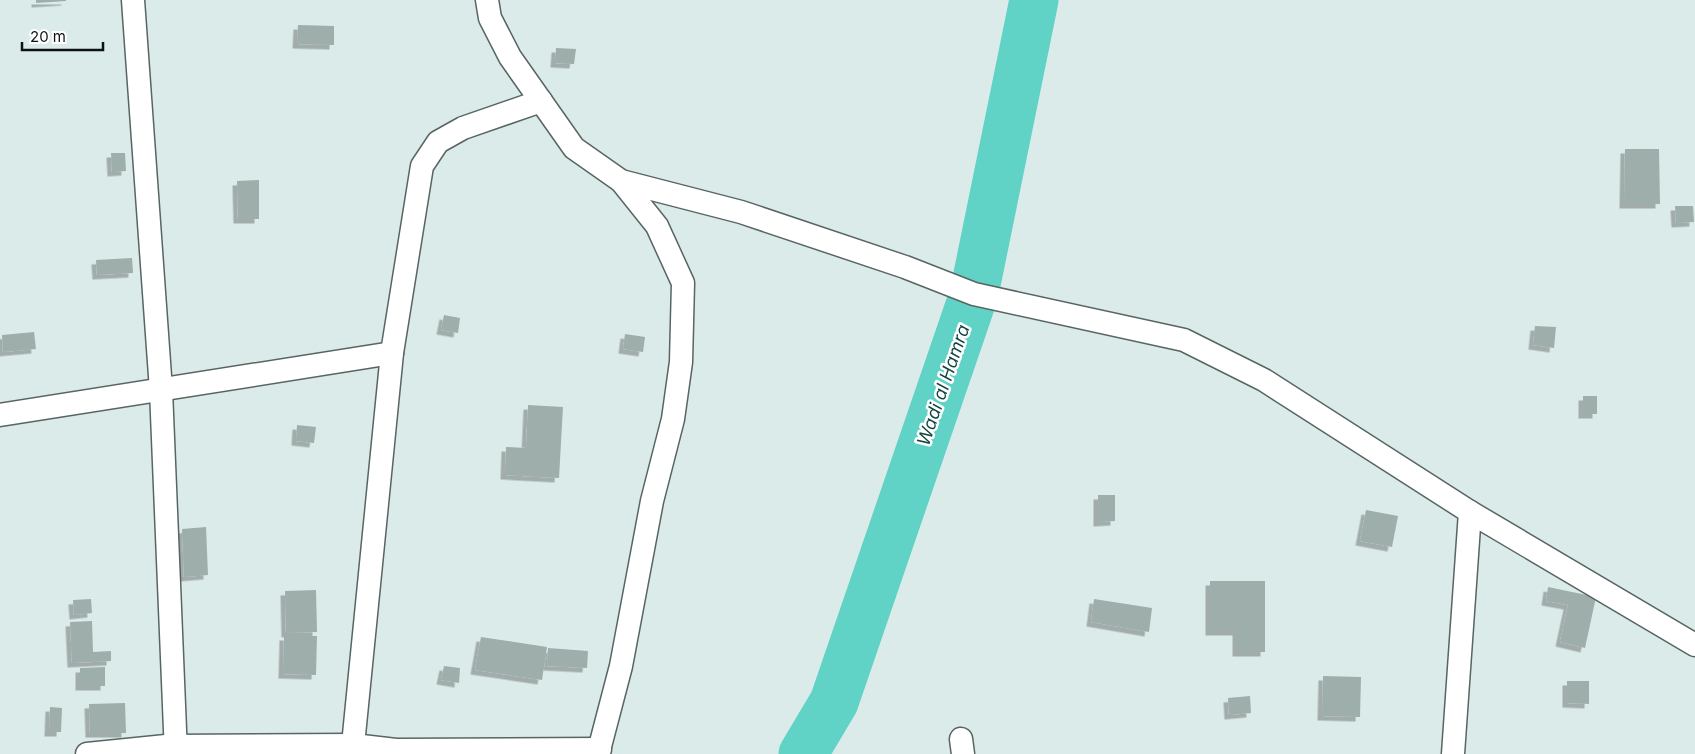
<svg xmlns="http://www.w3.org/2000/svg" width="1695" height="754" font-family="Inter,sans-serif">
<defs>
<filter id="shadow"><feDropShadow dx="-4.5" dy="4.5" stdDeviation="0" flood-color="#0004"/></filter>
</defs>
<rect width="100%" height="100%" fill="#dbebe9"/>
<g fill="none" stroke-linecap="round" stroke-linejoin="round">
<!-- river -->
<path stroke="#60d2c6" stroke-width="49" d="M 803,754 L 834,702 L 974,294 L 1034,0"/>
</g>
<!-- building -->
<g fill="#9eaeab" filter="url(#shadow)">
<path d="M 36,0 L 66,0 L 66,1 L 36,3 Z"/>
<path d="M 298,25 L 334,26 L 334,45 L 297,44 Z"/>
<path d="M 556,48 L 576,49 L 574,64 L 555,63 Z"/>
<path d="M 1625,149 L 1659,149 L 1660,204 L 1624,204 Z"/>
<path d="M 111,153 L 125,153 L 126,171 L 112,172 Z"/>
<path d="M 259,180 L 259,219 L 238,219 L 237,181 Z"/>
<path d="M 1675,206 L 1693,206 L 1694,222 L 1676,223 Z"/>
<path d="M 132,258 L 133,273 L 97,275 L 96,260 Z"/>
<path d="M 444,315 L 460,318 L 458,333 L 441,330 Z"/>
<path d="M 1535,326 L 1556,327 L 1554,348 L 1533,345 Z"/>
<path d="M 34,332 L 36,349 L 3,352 L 2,335 Z"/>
<path d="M 625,334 L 645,337 L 643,352 L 623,349 Z"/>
<rect x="1583" y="396" width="14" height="18"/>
<path d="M 528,405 L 563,407 L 559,478 L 505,475 L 506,447 L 526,448 Z"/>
<path d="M 297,425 L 316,427 L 314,443 L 296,441 Z"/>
<path d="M 1098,495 L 1115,495 L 1115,521 L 1098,522 Z"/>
<path d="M 1366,510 L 1398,516 L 1392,547 L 1360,541 Z"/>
<path d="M 206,527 L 208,575 L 184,577 L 182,529 Z"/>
<path d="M 1210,581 L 1265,581 L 1265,652 L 1237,652 L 1237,631 L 1210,631 Z"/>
<path d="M 1548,587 L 1596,597 L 1585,648 L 1560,642 L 1568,605 L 1546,601 Z"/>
<path d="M 316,590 L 317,632 L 286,633 L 285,591 Z"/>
<path d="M 91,599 L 92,613 L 74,615 L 73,600 Z"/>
<path d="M 1094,599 L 1152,608 L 1149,632 L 1091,622 Z"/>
<path d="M 92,621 L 93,652 L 111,651 L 111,661 L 72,663 L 70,622 Z"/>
<path d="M 284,636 L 317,636 L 316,675 L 283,674 Z"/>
<path d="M 481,637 L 547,647 L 542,680 L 475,670 Z"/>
<path d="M 548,648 L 588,651 L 587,668 L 547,666 Z"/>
<path d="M 444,666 L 460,668 L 459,683 L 441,680 Z"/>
<path d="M 105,667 L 105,686 L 80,686 L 80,668 Z"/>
<path d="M 1323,676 L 1361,677 L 1360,717 L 1322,716 Z"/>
<path d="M 1567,681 L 1589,681 L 1589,704 L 1567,703 Z"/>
<path d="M 1250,696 L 1251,713 L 1229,715 L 1228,698 Z"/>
<path d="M 125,703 L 126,733 L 90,733 L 89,704 Z"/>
<path d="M 50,707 L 62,708 L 61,732 L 49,732 Z"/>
</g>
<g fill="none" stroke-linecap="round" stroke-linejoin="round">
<defs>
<g id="street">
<path d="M 133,0 L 161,390 L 176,754"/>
<path d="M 487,0 L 490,18 L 510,57 L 574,148 L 621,181 L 741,212 L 905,267 L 974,294 L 1184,340 L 1264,380 L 1470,512 L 1695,645"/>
<path d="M 0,415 L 392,353 L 422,166 L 438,142 L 463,128 L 541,101"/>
<path d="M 961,739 L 963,754"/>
<path d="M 353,745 L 392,353"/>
<path d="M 87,754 L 166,746 L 353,745 L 396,750 L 600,749"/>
<path d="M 598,754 L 621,666 L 652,501 L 673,419 L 681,362 L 683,283 L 657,226 L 621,181"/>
<path d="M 1453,754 L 1470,512"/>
</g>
</defs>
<!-- street casing -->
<use href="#street" stroke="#576563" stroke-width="25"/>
<!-- street -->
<use href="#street" stroke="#fff" stroke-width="22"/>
</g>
<g text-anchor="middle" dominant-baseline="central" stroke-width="5" stroke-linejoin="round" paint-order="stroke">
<!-- water labels -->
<g font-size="18" font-style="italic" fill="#124641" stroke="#fff">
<text transform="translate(943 385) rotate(-71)">Wadi al Hamra</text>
</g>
</g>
<!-- scale -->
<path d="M22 42v8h81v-8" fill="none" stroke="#0d1312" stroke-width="2.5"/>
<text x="30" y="42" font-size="15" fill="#0d1312" stroke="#ffffff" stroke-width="4" paint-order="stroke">20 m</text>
</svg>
